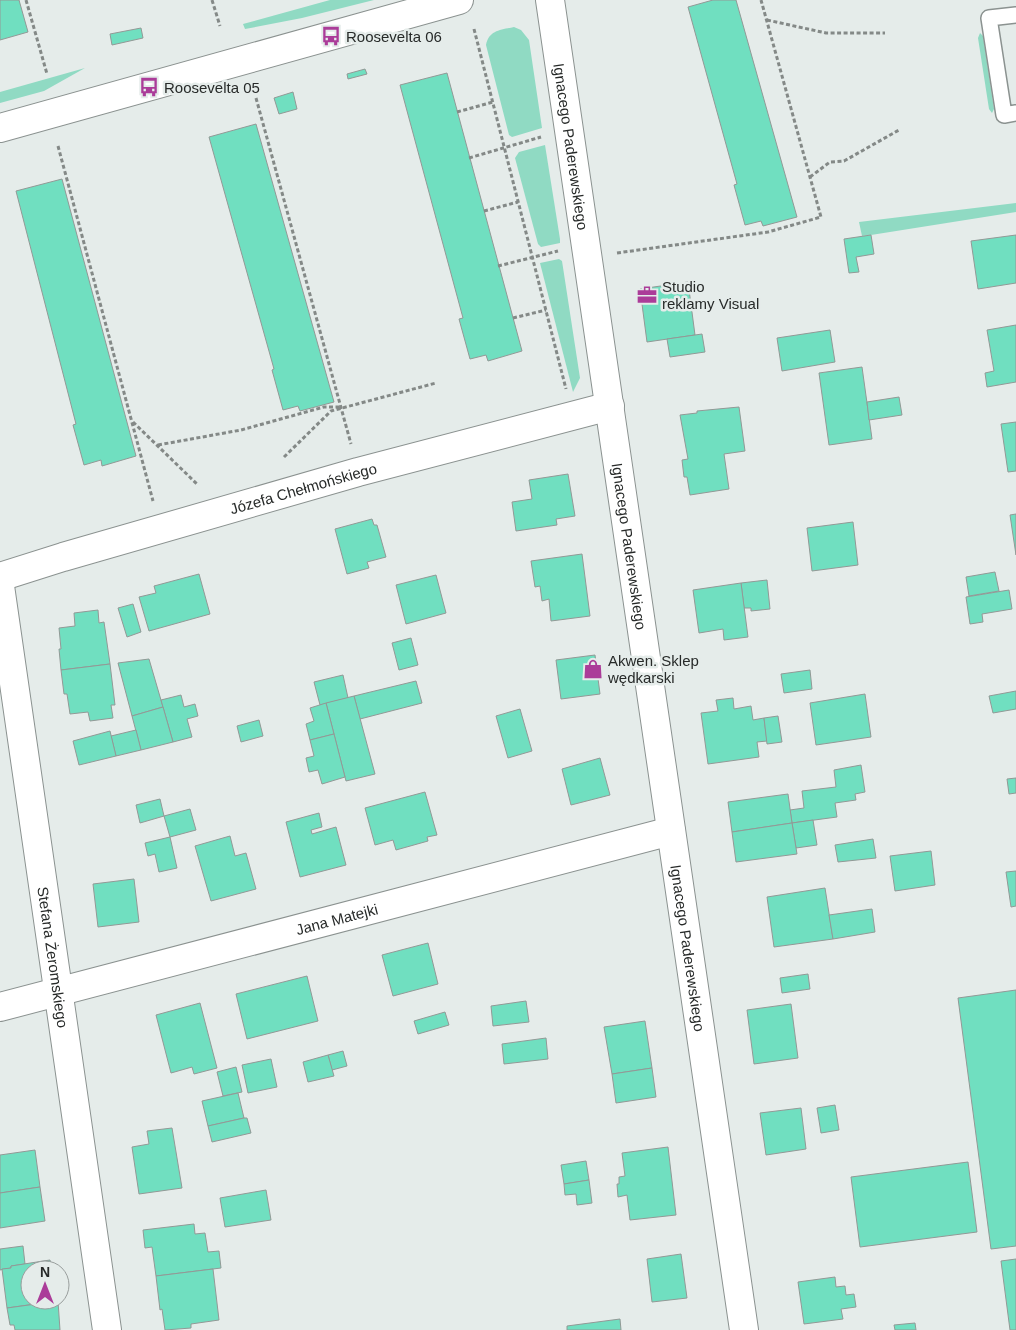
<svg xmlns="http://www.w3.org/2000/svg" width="1016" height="1330" font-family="Helvetica,sans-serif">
<rect width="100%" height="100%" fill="#e5ecea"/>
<!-- green -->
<g fill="#90dac3">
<path d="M 330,0 L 374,0 L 302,18 L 245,29 L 243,24 Z"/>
<path d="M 514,27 L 521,30 L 529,40 L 542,128 L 512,137 L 509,135 L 486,45 C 489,30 501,30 514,27 Z"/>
<path d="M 980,33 L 983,36 L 994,109 L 992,113 L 989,109 L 978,38 Z"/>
<path d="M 85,68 L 44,91 L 0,103 L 0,92 Z"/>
<path d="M 545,145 L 560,239 L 560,243 L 541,247 L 538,244 L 515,158 L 519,152 Z"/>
<path d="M 1016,203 L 1016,212 L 871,235 L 862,236 L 859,222 Z"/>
<path d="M 559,259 L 562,261 L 580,378 L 573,392 L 540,263 Z"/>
</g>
<!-- building -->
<g fill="#70dfc0" stroke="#929996">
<path d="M 0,0 L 19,0 L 28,32 L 0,40 Z"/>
<path d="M 713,0 L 736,0 L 797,217 L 763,226 L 761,221 L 745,225 L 734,185 L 737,184 L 688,7 Z"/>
<path d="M 141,28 L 143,38 L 112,45 L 110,34 Z"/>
<path d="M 365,69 L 367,74 L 348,79 L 347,74 Z"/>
<path d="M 447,73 L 522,351 L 488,361 L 486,355 L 470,359 L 459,319 L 463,318 L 400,85 Z"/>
<path d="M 293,92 L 297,109 L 279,114 L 274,98 Z"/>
<path d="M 256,124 L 334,402 L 300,411 L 298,406 L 283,410 L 272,370 L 274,369 L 209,137 Z"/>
<path d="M 62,179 L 136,456 L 102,466 L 101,460 L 84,465 L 73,425 L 76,424 L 16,191 Z"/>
<path d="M 871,235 L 874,254 L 856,257 L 859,272 L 849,273 L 844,239 Z"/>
<path d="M 1016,235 L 1016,283 L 978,289 L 971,241 Z"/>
<path d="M 688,282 L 695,335 L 647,342 L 640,289 Z"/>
<path d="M 1016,325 L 1016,382 L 987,387 L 985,373 L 994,371 L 987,330 Z"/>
<path d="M 830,330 L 835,362 L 782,371 L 777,338 Z"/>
<path d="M 702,334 L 705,352 L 670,357 L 667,339 Z"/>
<path d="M 862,367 L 872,439 L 829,445 L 819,373 Z"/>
<path d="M 899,397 L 902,415 L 869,420 L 867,402 Z"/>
<path d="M 739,407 L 745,451 L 724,454 L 729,489 L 690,495 L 687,477 L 684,477 L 682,460 L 688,459 L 680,415 L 697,413 L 697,411 Z"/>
<path d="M 1016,422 L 1016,471 L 1008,472 L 1001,424 Z"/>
<path d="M 568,474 L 575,516 L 556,519 L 557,525 L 516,531 L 512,502 L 532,499 L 529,480 Z"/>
<path d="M 1016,514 L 1016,555 L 1010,515 Z"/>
<path d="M 372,519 L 374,525 L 377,525 L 386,557 L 367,562 L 369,568 L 347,574 L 335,529 Z"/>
<path d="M 853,522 L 858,565 L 812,571 L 807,528 Z"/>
<path d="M 582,554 L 590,616 L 551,621 L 549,599 L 542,601 L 540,586 L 535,587 L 531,561 Z"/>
<path d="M 995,572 L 999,591 L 969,596 L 966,577 Z"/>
<path d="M 199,574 L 210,614 L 149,631 L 139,597 L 156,593 L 154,586 Z"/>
<path d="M 436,575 L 446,613 L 406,624 L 396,585 Z"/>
<path d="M 767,580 L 770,609 L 751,611 L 751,608 L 744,608 L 741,583 Z"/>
<path d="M 741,583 L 748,637 L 724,640 L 723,629 L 699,633 L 693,590 Z"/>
<path d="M 1009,590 L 1012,609 L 982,614 L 983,622 L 970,624 L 966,597 Z"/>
<path d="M 133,604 L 141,632 L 127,637 L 118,608 Z"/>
<path d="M 98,610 L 99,623 L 104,622 L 110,664 L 61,670 L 59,649 L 61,649 L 59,628 L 75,626 L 74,613 Z"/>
<path d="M 411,638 L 418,665 L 399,670 L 392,643 Z"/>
<path d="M 595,655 L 600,694 L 561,699 L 556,660 Z"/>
<path d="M 149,659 L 163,707 L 132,716 L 118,663 Z"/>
<path d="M 110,664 L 115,705 L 111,705 L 113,718 L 90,721 L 88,712 L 70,714 L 67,694 L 64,694 L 61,670 Z"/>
<path d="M 810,670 L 812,689 L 784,693 L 781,674 Z"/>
<path d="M 343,675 L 348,698 L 320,705 L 314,682 Z"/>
<path d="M 416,681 L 422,703 L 360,719 L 354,696 Z"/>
<path d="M 1016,691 L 1016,709 L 993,713 L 989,696 Z"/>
<path d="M 865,694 L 871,737 L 816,745 L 810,703 Z"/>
<path d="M 181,695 L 184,707 L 195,704 L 198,716 L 187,719 L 192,737 L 173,742 L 161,700 Z"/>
<path d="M 354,696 L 375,774 L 346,781 L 326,703 Z"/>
<path d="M 733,698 L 734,709 L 751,706 L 753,720 L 764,718 L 767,741 L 757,742 L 759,757 L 708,764 L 701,713 L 718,711 L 716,700 Z"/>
<path d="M 326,703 L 334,734 L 310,740 L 306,724 L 314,721 L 310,708 Z"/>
<path d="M 163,707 L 173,742 L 141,750 L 132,716 Z"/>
<path d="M 520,709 L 532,751 L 508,758 L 496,716 Z"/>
<path d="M 778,716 L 782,742 L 767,744 L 764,718 Z"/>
<path d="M 259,720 L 263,736 L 241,742 L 237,726 Z"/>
<path d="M 136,730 L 141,750 L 116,756 L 111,736 Z"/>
<path d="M 110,731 L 116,756 L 79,765 L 73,741 Z"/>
<path d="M 334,734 L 345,777 L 322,784 L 318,770 L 309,772 L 306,758 L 314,756 L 310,740 Z"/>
<path d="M 600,758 L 610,795 L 571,805 L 562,769 Z"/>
<path d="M 861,765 L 865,792 L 855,794 L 856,800 L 835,803 L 837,817 L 792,823 L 790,810 L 804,808 L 802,791 L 836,787 L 834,770 Z"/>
<path d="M 1016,778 L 1016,793 L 1009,794 L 1007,779 Z"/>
<path d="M 425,792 L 437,835 L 427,837 L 428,841 L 396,850 L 393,840 L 375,845 L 365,808 Z"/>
<path d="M 788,794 L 792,823 L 732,832 L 728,802 Z"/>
<path d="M 160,799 L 164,816 L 140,823 L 136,805 Z"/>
<path d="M 190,809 L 196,830 L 170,837 L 164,816 Z"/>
<path d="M 319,813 L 322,827 L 311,830 L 312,834 L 336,827 L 346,865 L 300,877 L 286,822 Z"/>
<path d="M 813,820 L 817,845 L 796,848 L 792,823 Z"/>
<path d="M 792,823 L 797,854 L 736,862 L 732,832 Z"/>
<path d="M 230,836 L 235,856 L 246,853 L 256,889 L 211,901 L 195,846 Z"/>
<path d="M 170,837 L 177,868 L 159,872 L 155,854 L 148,856 L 145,843 Z"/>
<path d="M 873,839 L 876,858 L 838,862 L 835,845 Z"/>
<path d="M 931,851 L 935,885 L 895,891 L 890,856 Z"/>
<path d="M 1016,871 L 1016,906 L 1011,907 L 1006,872 Z"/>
<path d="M 134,879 L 139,922 L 98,927 L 93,884 Z"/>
<path d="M 825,888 L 833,939 L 774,947 L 767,897 Z"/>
<path d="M 872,909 L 875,932 L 833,939 L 829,915 Z"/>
<path d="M 428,943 L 438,984 L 393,996 L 382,955 Z"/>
<path d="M 808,974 L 810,989 L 782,993 L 780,978 Z"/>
<path d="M 307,976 L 318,1021 L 247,1039 L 236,994 Z"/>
<path d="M 1016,990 L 1016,1246 L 991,1249 L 958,998 Z"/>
<path d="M 526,1001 L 529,1022 L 493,1026 L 491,1006 Z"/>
<path d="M 200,1003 L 217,1068 L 194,1074 L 192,1067 L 171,1073 L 156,1015 Z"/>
<path d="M 791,1004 L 798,1058 L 754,1064 L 747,1010 Z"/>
<path d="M 445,1012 L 449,1025 L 418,1034 L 414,1021 Z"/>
<path d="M 645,1021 L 652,1068 L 612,1074 L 604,1027 Z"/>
<path d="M 546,1038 L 548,1059 L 504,1064 L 502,1044 Z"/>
<path d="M 343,1051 L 347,1066 L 332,1070 L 328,1055 Z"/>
<path d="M 328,1055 L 334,1076 L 308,1082 L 303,1062 Z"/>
<path d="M 271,1059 L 277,1087 L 248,1093 L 242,1065 Z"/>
<path d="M 236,1067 L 242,1092 L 223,1096 L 217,1072 Z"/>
<path d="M 652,1068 L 656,1097 L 616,1103 L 612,1074 Z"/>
<path d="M 238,1093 L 244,1118 L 208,1126 L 202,1101 Z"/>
<path d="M 835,1105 L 839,1130 L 821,1133 L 817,1108 Z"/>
<path d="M 801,1108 L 806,1149 L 766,1155 L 760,1113 Z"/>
<path d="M 244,1118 L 247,1118 L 251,1133 L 212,1142 L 208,1126 Z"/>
<path d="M 172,1128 L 182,1188 L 139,1194 L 132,1147 L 149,1144 L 147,1131 Z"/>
<path d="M 668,1147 L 676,1215 L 630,1220 L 627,1195 L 618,1197 L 617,1184 L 619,1184 L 619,1177 L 625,1176 L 622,1153 Z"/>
<path d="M 35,1150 L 40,1187 L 0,1193 L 0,1155 Z"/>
<path d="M 586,1161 L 589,1180 L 564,1184 L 561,1165 Z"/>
<path d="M 968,1162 L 977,1232 L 860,1247 L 851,1177 Z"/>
<path d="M 589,1180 L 592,1203 L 577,1205 L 576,1194 L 565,1195 L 564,1184 Z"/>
<path d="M 40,1187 L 45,1221 L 0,1228 L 0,1193 Z"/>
<path d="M 266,1190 L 271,1220 L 225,1227 L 220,1198 Z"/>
<path d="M 194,1224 L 195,1234 L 205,1233 L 208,1252 L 219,1251 L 221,1268 L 156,1276 L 152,1247 L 145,1248 L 143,1230 Z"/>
<path d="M 23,1246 L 25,1264 L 11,1266 L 11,1268 L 0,1270 L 0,1249 Z"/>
<path d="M 681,1254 L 687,1298 L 652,1302 L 647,1259 Z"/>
<path d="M 1016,1259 L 1016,1330 L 1010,1330 L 1001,1261 Z"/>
<path d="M 50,1260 L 52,1270 L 60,1268 L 62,1281 L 60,1281 L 60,1270 L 30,1270 L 30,1300 L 57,1300 L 57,1301 L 7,1308 L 2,1269 L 11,1268 L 11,1266 Z"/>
<path d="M 213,1269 L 219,1320 L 191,1324 L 191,1328 L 165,1330 L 162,1309 L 160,1310 L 156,1276 Z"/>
<path d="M 835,1277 L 836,1287 L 845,1286 L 846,1295 L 854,1294 L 856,1307 L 841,1309 L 843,1319 L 804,1324 L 798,1282 Z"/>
<path d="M 58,1301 L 60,1330 L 15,1330 L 14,1325 L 10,1325 L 7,1308 Z"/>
<path d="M 620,1319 L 621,1330 L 567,1330 L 567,1326 Z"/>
<path d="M 915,1323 L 916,1330 L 895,1330 L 894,1325 Z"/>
</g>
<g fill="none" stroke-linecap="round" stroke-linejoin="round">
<defs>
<path id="lane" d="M 1016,15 L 989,18 L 1004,115 L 1016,113"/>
<g id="street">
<path id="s1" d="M 550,0 L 744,1330"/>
<path id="s2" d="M 0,577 L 63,557 L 358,472 L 610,406"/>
<path id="s3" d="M 0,586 L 107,1330"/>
<path id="s4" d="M 0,1007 L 671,831"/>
</g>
<path id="secondary" d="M 0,128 L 459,0"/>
</defs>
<!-- lane casing -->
<use href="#lane" stroke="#8b9290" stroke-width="18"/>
<!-- street casing -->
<use href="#street" stroke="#8b9290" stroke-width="30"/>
<!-- secondary casing -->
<use href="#secondary" stroke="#8b9290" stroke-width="30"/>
<!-- path -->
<g stroke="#848987" stroke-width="3" stroke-dasharray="4 2.5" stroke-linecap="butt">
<path d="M 26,0 L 47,74"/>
<path d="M 212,0 L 220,26"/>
<path d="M 767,20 L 826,33 L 885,33"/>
<path d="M 474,29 L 566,389"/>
<path d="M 256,98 L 351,444"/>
<path d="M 457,112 L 493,102"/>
<path d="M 58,146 L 153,501"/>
<path d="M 469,158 L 541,137"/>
<path d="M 810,177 L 830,162 L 844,161 L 899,130"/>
<path d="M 484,211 L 518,202"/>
<path d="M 617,253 L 768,232 L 821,217 L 761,0"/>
<path d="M 498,266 L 558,251"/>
<path d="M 513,318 L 546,310"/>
<path d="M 133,422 L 198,485"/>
<path d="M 158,445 L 241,430 L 324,407 L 342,407"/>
<path d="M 284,457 L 331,411 L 436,383"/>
</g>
<!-- lane -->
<use href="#lane" stroke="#fff" stroke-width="15"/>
<!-- street -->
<use href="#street" stroke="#fff" stroke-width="28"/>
<!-- secondary -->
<use href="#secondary" stroke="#fff" stroke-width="28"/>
</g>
<!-- icons -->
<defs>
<symbol id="bus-bare" viewBox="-9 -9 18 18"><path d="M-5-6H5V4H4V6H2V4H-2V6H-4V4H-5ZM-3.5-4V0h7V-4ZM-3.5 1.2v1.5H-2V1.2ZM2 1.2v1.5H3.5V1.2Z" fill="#ab3c99" stroke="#e5ecea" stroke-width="2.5" paint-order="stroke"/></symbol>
<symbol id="office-bare" viewBox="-9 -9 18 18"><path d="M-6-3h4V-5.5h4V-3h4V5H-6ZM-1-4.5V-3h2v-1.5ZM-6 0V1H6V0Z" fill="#ab3c99" stroke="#e5ecea" stroke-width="2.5" paint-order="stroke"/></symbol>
<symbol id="shop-bare" viewBox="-9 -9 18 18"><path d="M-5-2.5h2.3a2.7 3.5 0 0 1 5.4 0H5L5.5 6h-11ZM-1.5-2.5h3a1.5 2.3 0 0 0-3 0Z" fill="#ab3c99" stroke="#e5ecea" stroke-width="2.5" paint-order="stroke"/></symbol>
</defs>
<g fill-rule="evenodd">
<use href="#bus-bare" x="317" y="22" width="28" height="28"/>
<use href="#bus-bare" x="135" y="73" width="28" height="28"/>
<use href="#office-bare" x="633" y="281" width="28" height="28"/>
<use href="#shop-bare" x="579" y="655" width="28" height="28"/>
</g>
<g text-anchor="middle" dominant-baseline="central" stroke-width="5" stroke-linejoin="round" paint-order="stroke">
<!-- poi labels -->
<g font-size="15" fill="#272a29" stroke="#e5ecea" text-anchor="start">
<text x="346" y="36">Roosevelta 06</text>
<text x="164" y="87">Roosevelta 05</text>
<text x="662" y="286">Studio<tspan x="662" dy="17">reklamy Visual</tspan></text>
<text x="608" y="660">Akwen. Sklep<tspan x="608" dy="17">wędkarski</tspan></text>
</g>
<!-- street labels -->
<g font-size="15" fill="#272a29" stroke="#e5ecea">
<text stroke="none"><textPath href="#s1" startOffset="148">Ignacego Paderewskiego</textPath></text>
<text stroke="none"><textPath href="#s2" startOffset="316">Józefa Chełmońskiego</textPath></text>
<text stroke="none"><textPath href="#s1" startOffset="552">Ignacego Paderewskiego</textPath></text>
<text stroke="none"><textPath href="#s4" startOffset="348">Jana Matejki</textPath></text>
<text stroke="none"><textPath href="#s1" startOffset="958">Ignacego Paderewskiego</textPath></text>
<text stroke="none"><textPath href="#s3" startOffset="375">Stefana Żeromskiego</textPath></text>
</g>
</g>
<!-- north arrow -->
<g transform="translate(45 1285)"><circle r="24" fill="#e5ecea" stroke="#999e9d"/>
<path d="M0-4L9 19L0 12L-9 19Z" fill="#ab3c99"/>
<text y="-8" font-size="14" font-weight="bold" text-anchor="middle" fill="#272a29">N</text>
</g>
</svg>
